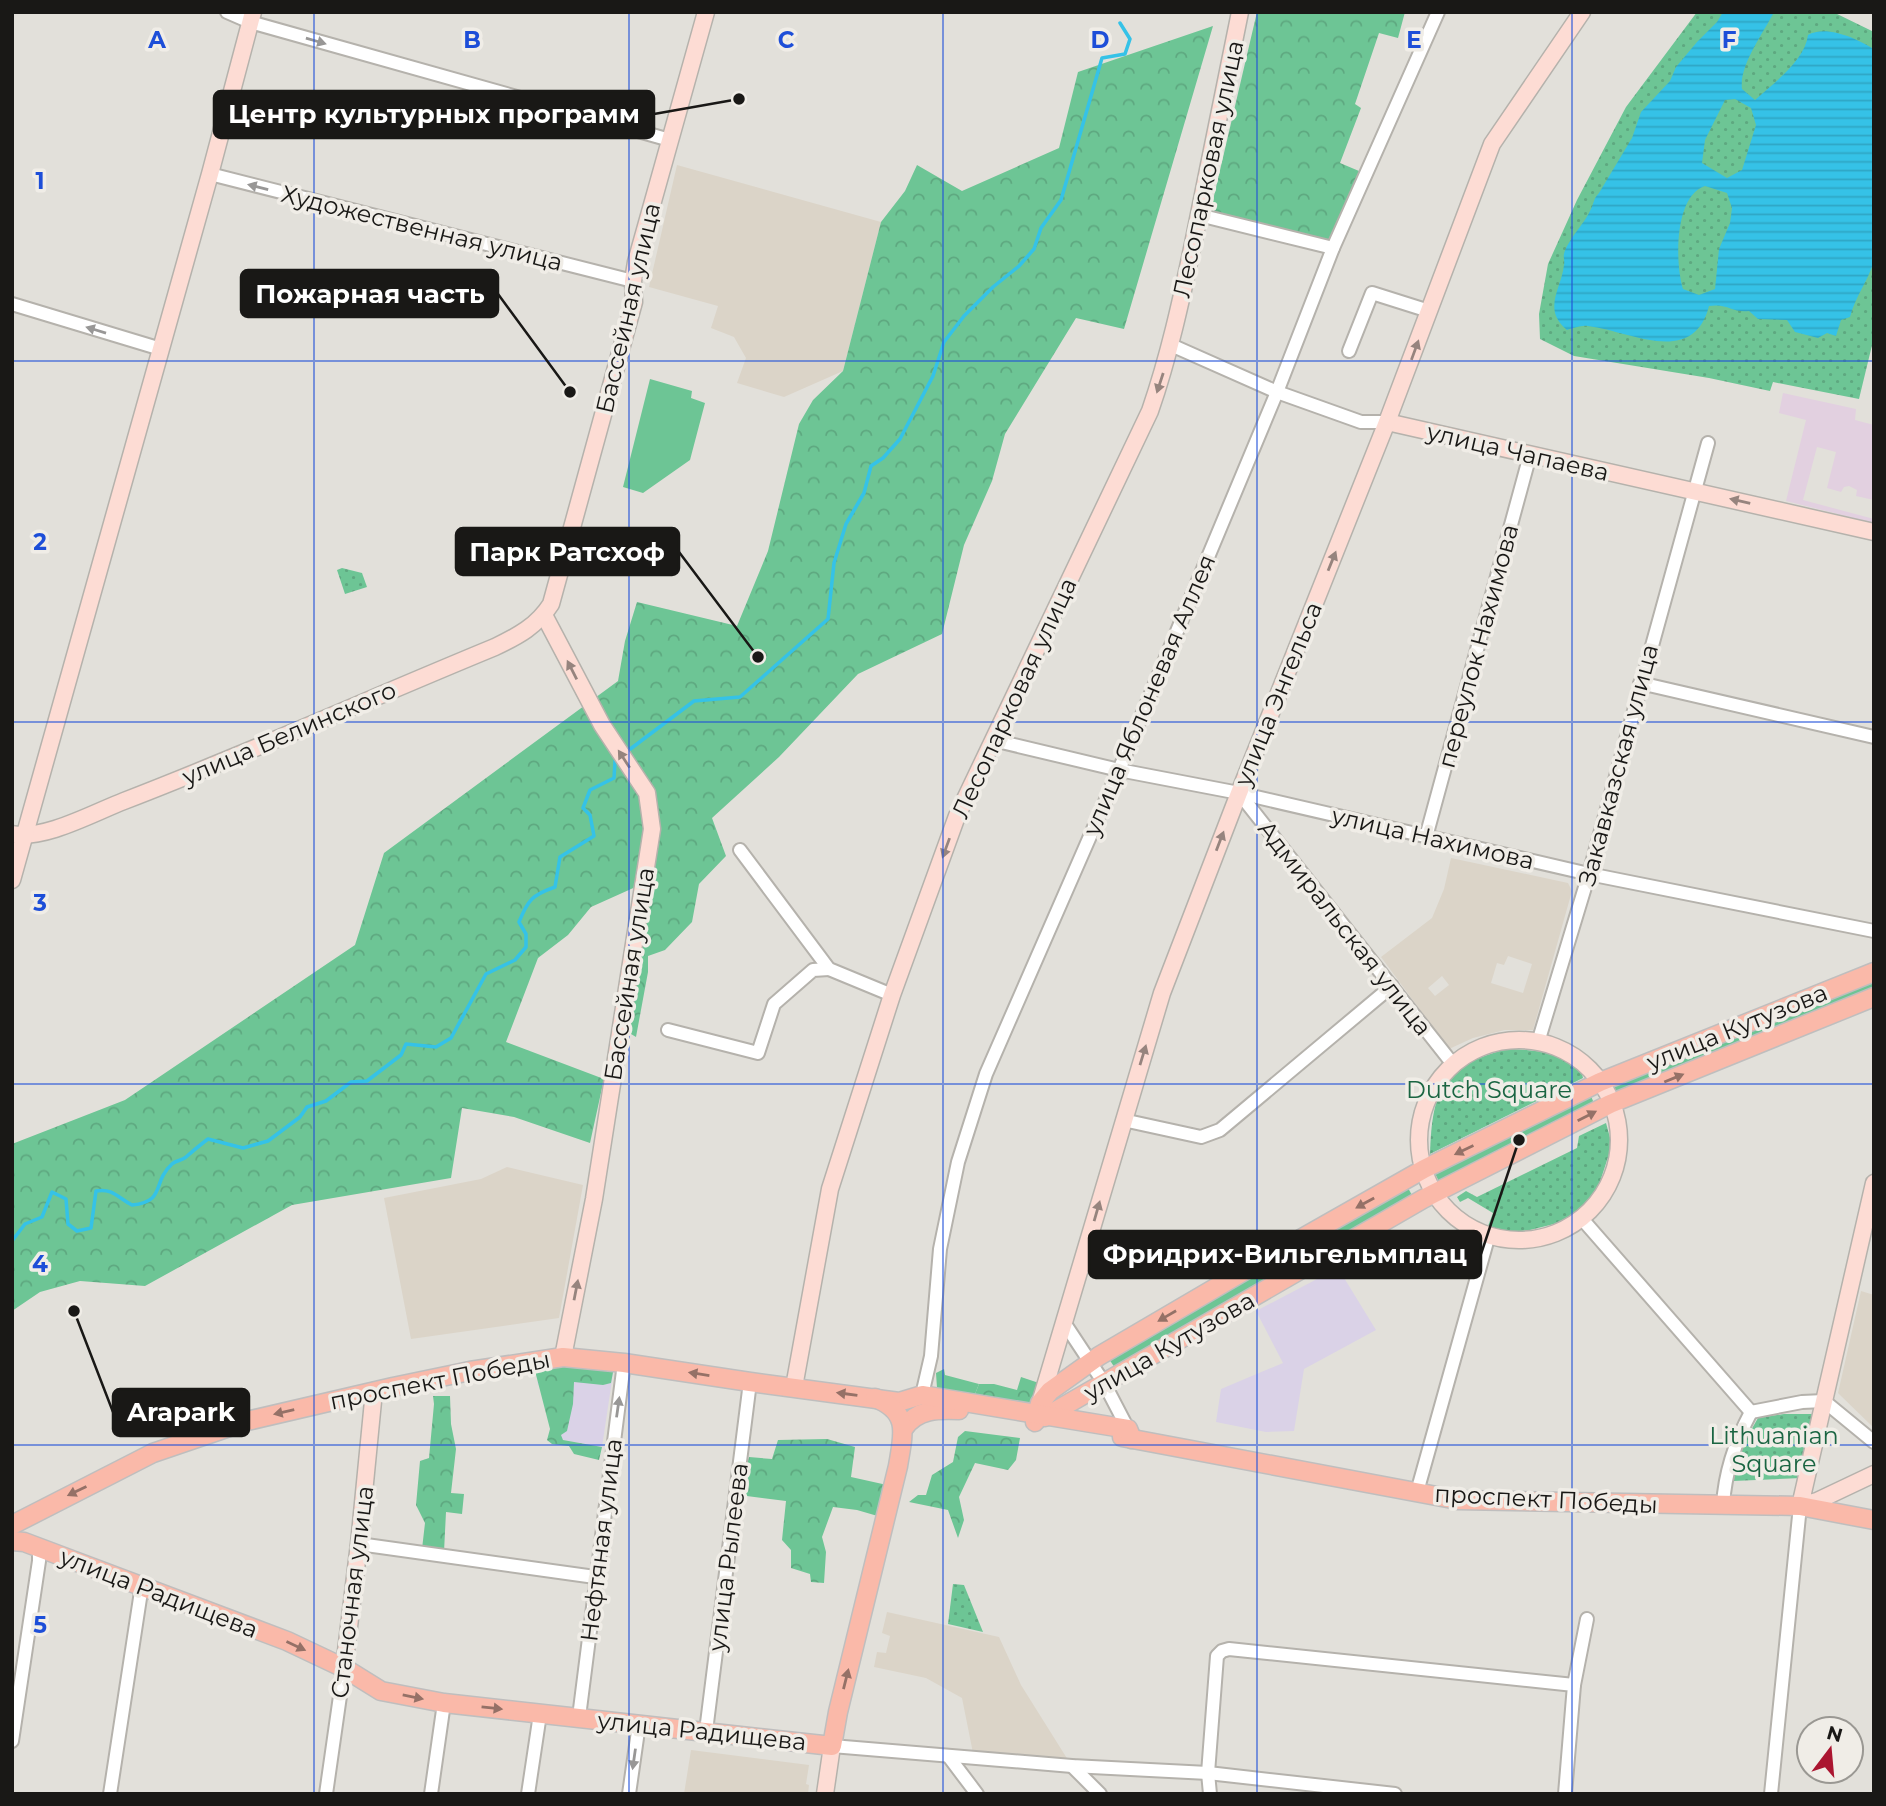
<svg xmlns="http://www.w3.org/2000/svg" width="1886" height="1806" font-family="Montserrat,sans-serif">
<defs>
<pattern id="forest-crowns" width="20" height="18" patternUnits="userSpaceOnUse" patternTransform="scale(1.75)"><rect width="20" height="18" fill="#6dc595"/><path d="M2 6a3 3 0 1 1 6 0M12 15a3 3 0 1 1 6 0" fill="none" stroke="#5ea880"/></pattern>
<pattern id="park-dots" width="8" height="8" patternUnits="userSpaceOnUse" patternTransform="scale(1.75)"><rect width="8" height="8" fill="#6dc595"/><path d="M2 2h.1M6 6h.1" fill="none" stroke="#5ea880" stroke-width="1.8" stroke-linecap="round"/></pattern>
<pattern id="water-rules" width="6" height="5" patternUnits="userSpaceOnUse" patternTransform="scale(1.75)"><rect width="6" height="5" fill="#35c2e7"/><path d="M0 2.5h6" fill="none" stroke="#2ea6c5"/></pattern>
</defs>
<rect width="100%" height="100%" fill="#e2e0da"/>
<!-- commercial -->
<g fill="#dad2e7">
<path d="M 1338,1268 L 1376,1330 L 1304,1369 L 1294,1431 L 1266,1432 L 1216,1422 L 1221,1389 L 1283,1363 L 1256,1311 Z"/>
<path d="M 614,1367 L 602,1447 L 563,1440 L 537,1382 Z"/>
</g>
<!-- built -->
<g fill="#dbd4c8" fill-rule="evenodd">
<path d="M 677,165 L 881,222 L 843,371 L 784,397 L 737,383 L 746,358 L 734,337 L 711,328 L 718,306 L 649,287 Z"/>
<path d="M 1451,858 L 1568,883 L 1572,891 L 1533,1030 L 1505,1030 L 1473,1038 L 1449,1049 L 1381,957 L 1432,918 L 1444,889 ZM 1508,956 L 1532,964 L 1523,993 L 1491,983 L 1497,963 L 1504,965 ZM 1442,976 L 1449,985 L 1435,996 L 1428,988 Z"/>
<path d="M 507,1167 L 583,1185 L 559,1318 L 411,1339 L 384,1198 L 481,1179 Z"/>
<path d="M 1861,1291 L 1874,1295 L 1874,1428 L 1838,1393 Z"/>
<path d="M 887,1612 L 999,1637 L 1021,1685 L 1068,1760 L 973,1753 L 962,1698 L 926,1678 L 874,1667 L 877,1652 L 886,1653 L 890,1636 L 882,1633 Z"/>
<path d="M 691,1750 L 809,1765 L 806,1784 L 809,1785 L 808,1794 L 684,1794 Z"/>
</g>
<!-- medical -->
<path fill="#e2d0e0" d="M 1783,393 L 1856,409 L 1855,420 L 1874,425 L 1874,500 L 1856,496 L 1857,490 L 1849,486 L 1844,487 L 1841,492 L 1827,488 L 1836,452 L 1817,447 L 1803,500 L 1874,519 L 1874,523 L 1786,501 L 1806,420 L 1779,413 Z"/>
<!-- green -->
<g fill="#6dc595">
<path d="M 650,379 L 692,391 L 691,398 L 705,403 L 690,460 L 643,493 L 623,487 Z"/>
<path d="M 1874,982 L 1874,992 L 1616,1095 L 1613,1085 Z"/>
<path d="M 1591,1096 L 1595,1106 L 1439,1182 L 1435,1173 Z"/>
<path d="M 1408,1188 L 1413,1197 L 1115,1368 L 1109,1359 Z"/>
<path d="M 944,1369 L 945,1375 L 979,1384 L 975,1394 L 937,1388 L 936,1373 Z"/>
</g>
<!-- forest -->
<g fill="url(#forest-crowns)">
<path d="M 1257,12 L 1405,12 L 1398,38 L 1379,33 L 1355,104 L 1361,108 L 1340,163 L 1359,171 L 1332,242 L 1210,213 Z"/>
<path d="M 1213,26 L 1124,329 L 1076,318 L 1005,434 L 992,481 L 964,545 L 942,634 L 858,674 L 779,757 L 712,818 L 726,856 L 699,884 L 692,922 L 665,950 L 648,956 L 648,972 L 636,1037 L 626,1031 L 640,885 L 591,907 L 568,935 L 538,958 L 506,1042 L 604,1079 L 590,1143 L 514,1117 L 462,1108 L 451,1178 L 292,1205 L 145,1286 L 80,1281 L 40,1292 L 12,1311 L 12,1144 L 125,1100 L 355,945 L 384,853 L 618,681 L 625,641 L 637,602 L 737,626 L 768,551 L 799,424 L 813,400 L 843,371 L 881,222 L 905,191 L 917,165 L 962,191 L 1059,148 L 1078,72 Z"/>
<path d="M 566,1362 L 614,1367 L 611,1383 L 603,1385 L 574,1382 L 573,1404 L 567,1431 L 561,1435 L 563,1440 L 602,1447 L 599,1460 L 574,1454 L 569,1446 L 552,1444 L 547,1440 L 550,1429 L 534,1367 Z"/>
<path d="M 1021,1377 L 1039,1383 L 1035,1403 L 1028,1404 L 975,1394 L 979,1384 L 994,1384 L 1017,1390 Z"/>
<path d="M 433,1396 L 450,1396 L 451,1424 L 456,1449 L 451,1493 L 464,1494 L 462,1514 L 446,1512 L 444,1552 L 422,1549 L 425,1523 L 416,1505 L 420,1461 L 429,1458 L 434,1404 Z"/>
<path d="M 965,1431 L 1020,1438 L 1016,1460 L 1008,1470 L 975,1463 L 959,1497 L 964,1520 L 958,1538 L 948,1510 L 909,1502 L 918,1495 L 926,1495 L 932,1475 L 953,1462 L 958,1437 Z"/>
<path d="M 827,1439 L 855,1447 L 851,1477 L 887,1485 L 881,1517 L 857,1510 L 833,1507 L 822,1537 L 826,1552 L 824,1583 L 811,1582 L 810,1574 L 791,1568 L 791,1550 L 782,1540 L 786,1501 L 739,1495 L 749,1457 L 772,1459 L 778,1440 Z"/>
</g>
<!-- park -->
<g fill="url(#park-dots)">
<path d="M 1697,12 L 1833,12 L 1874,32 L 1874,337 L 1859,399 L 1773,382 L 1770,391 L 1709,378 L 1574,356 L 1540,339 L 1539,314 L 1548,264 L 1577,200 L 1626,107 Z"/>
<path d="M 342,568 L 362,573 L 367,587 L 345,594 L 337,570 Z"/>
<path d="M 1507,1049 C 1526,1049 1580,1052 1583,1078 L 1430,1154 C 1432,1090 1442,1066 1507,1049 Z"/>
<path d="M 1606,1123 L 1612,1145 L 1596,1194 L 1575,1214 L 1554,1224 L 1530,1230 L 1511,1232 L 1488,1226 L 1493,1213 L 1468,1198 L 1460,1202 L 1457,1197 L 1466,1191 L 1477,1197 L 1577,1148 L 1579,1136 Z"/>
<path d="M 1784,1414 L 1812,1414 L 1801,1478 L 1733,1481 L 1743,1444 L 1758,1418 Z"/>
<path d="M 953,1584 L 964,1585 L 983,1632 L 948,1624 Z"/>
</g>
<!-- water -->
<path fill="url(#water-rules)" fill-rule="evenodd" d="M 1723,12 L 1774,12 C 1763,34 1739,65 1742,89 L 1755,100 C 1774,83 1805,60 1808,35 C 1826,24 1858,39 1874,49 L 1874,261 C 1868,281 1855,297 1850,317 L 1841,320 L 1836,336 L 1827,333 L 1818,338 L 1795,332 L 1787,320 L 1758,319 L 1749,311 C 1732,313 1728,303 1709,306 C 1693,368 1630,331 1588,326 C 1581,325 1574,328 1567,330 C 1542,309 1561,290 1564,265 C 1565,261 1563,257 1564,254 C 1567,241 1584,224 1590,211 C 1594,204 1593,199 1599,193 L 1632,138 L 1641,112 L 1670,81 L 1676,67 L 1697,42 L 1717,22 ZM 1735,99 L 1751,108 L 1756,125 L 1742,170 L 1727,178 L 1702,163 L 1705,140 L 1725,100 ZM 1705,186 L 1727,193 L 1732,208 L 1730,223 L 1719,249 L 1715,289 L 1699,295 L 1683,289 C 1675,263 1674,196 1705,186 Z"/>
<g fill="none" stroke-linecap="round" stroke-linejoin="round">
<!-- stream -->
<g stroke="#35c2e7" stroke-width="3.5">
<path d="M 625,753 L 694,701 L 740,697 L 828,619 L 834,563 L 846,524 L 864,493 L 871,466 L 883,458 L 900,439 L 933,376 L 944,342 L 964,316 L 993,287 L 1019,266 L 1034,249 L 1041,228 L 1061,200 L 1102,58 L 1125,54 L 1130,39 L 1120,23"/>
<path d="M 12,1241 L 25,1224 L 42,1217 L 52,1192 L 66,1199 L 68,1224 L 77,1231 L 91,1228 L 96,1191 C 113,1188 118,1198 132,1205 C 167,1201 151,1183 172,1164 C 176,1160 182,1161 186,1157 C 194,1150 200,1145 208,1139 L 243,1148 L 268,1141 L 300,1117 L 307,1107 L 326,1101 L 351,1082 L 367,1081 L 401,1055 L 406,1044 L 436,1047 L 451,1038 L 486,974 L 515,960 L 526,947 L 526,934 L 519,922 C 528,900 532,895 555,887 L 560,857 L 594,836 L 590,815 L 583,808 L 590,790 L 614,778 L 615,761 L 619,758"/>
</g>
<defs>
<g id="street">
<path d="M 227,12 L 250,22 L 670,140"/>
<path d="M 210,174 L 633,281"/>
<path d="M 1199,215 L 1333,248"/>
<path d="M 12,304 L 161,349"/>
<path d="M 1171,345 L 1277,392 L 1361,422 L 1387,422"/>
<path d="M 1349,351 L 1372,293 L 1429,311"/>
<path d="M 1640,683 L 1874,737"/>
<path d="M 993,740 L 1119,770 L 1239,793 L 1589,874 L 1874,931"/>
<path d="M 1239,793 L 1452,1063"/>
<path d="M 1426,837 L 1530,455"/>
<path d="M 740,850 L 829,969 L 892,995"/>
<path d="M 668,1030 L 758,1053 L 774,1004 L 813,970 L 829,969"/>
<path d="M 1539,1039 L 1589,874 L 1708,443"/>
<path d="M 1123,1120 L 1201,1137 L 1220,1130 L 1392,986"/>
<path d="M 1583,1220 L 1751,1412"/>
<path d="M 1065,1324 L 1104,1383 L 1128,1429"/>
<path d="M 922,1395 L 931,1356 L 940,1249 L 958,1162 L 986,1074 L 1119,770 L 1277,392 L 1333,248 L 1438,12"/>
<path d="M 1751,1412 L 1802,1402 L 1824,1401 L 1874,1442"/>
<path d="M 1417,1492 L 1488,1238"/>
<path d="M 1723,1505 C 1725,1471 1735,1442 1751,1412"/>
<path d="M 359,1544 L 595,1577"/>
<path d="M 1574,1685 L 1587,1619"/>
<path d="M 579,1717 L 624,1363"/>
<path d="M 706,1731 L 750,1382"/>
<path d="M 12,1741 L 39,1561 L 39,1547"/>
<path d="M 832,1746 L 1072,1766 L 1208,1773 L 1395,1794"/>
<path d="M 949,1757 L 977,1794"/>
<path d="M 1072,1766 L 1100,1794"/>
<path d="M 110,1794 L 142,1585"/>
<path d="M 326,1794 L 344,1668"/>
<path d="M 431,1794 L 444,1703"/>
<path d="M 528,1794 L 540,1714"/>
<path d="M 629,1794 L 639,1724"/>
<path d="M 1210,1794 L 1208,1773 L 1217,1656 L 1222,1651 L 1229,1649 L 1574,1685 L 1565,1794"/>
<path d="M 1771,1794 L 1800,1506"/>
</g>
<g id="secondary">
<path d="M 1387,422 L 1874,532"/>
<path d="M 544,615 L 602,725 L 647,793 L 652,829 L 594,1199 L 563,1357"/>
<path d="M 12,834 C 45,840 93,813 124,801 C 249,753 371,698 495,647 C 518,636 537,626 551,604 L 634,302 L 633,281 L 636,262 L 706,12"/>
<path d="M 12,880 L 210,174 L 253,12"/>
<circle cx="1519" cy="1140" r="100"/>
<path d="M 1874,1183 L 1800,1506 L 1817,1501 L 1874,1474"/>
<path d="M 794,1387 L 830,1189 L 892,995 L 957,816 L 1150,411 C 1169,356 1181,301 1193,244 C 1209,167 1224,89 1240,12"/>
<path d="M 1040,1403 L 1162,993 L 1239,793 L 1387,422 L 1492,144 L 1582,12"/>
<path d="M 344,1668 L 359,1544 L 374,1391"/>
<path d="M 825,1794 L 832,1746"/>
</g>
<g id="primary">
<path d="M 1045,1417 L 1423,1199 L 1610,1104 L 1874,997"/>
<path d="M 1035,1422 L 1040,1403 L 1050,1391 L 1099,1356 L 1251,1267 L 1424,1169 L 1600,1082 L 1874,972"/>
<path d="M 904,1428 C 917,1409 938,1409 959,1410"/>
<path d="M 1122,1437 L 1458,1500 L 1800,1506 L 1874,1520"/>
<path d="M 12,1525 L 153,1453 L 247,1421 L 393,1387 L 470,1371 L 563,1357 L 624,1363 L 750,1382 L 899,1402 L 922,1395 L 1128,1429 L 1132,1439"/>
<path d="M 12,1541 L 24,1542 L 287,1641 L 344,1668 L 381,1691 L 444,1703 L 832,1746 L 838,1712 L 898,1466 C 903,1435 911,1412 875,1398"/>
</g>
</defs>
<!-- street casing -->
<use href="#street" stroke="#b5b2ac" stroke-width="16"/>
<!-- secondary casing -->
<use href="#secondary" stroke="#b5b2ac" stroke-width="19"/>
<!-- primary casing -->
<use href="#primary" stroke="#bfbebe" stroke-width="21"/>
<!-- street -->
<use href="#street" stroke="#fff" stroke-width="12"/>
<!-- secondary -->
<use href="#secondary" stroke="#fddcd4" stroke-width="16"/>
<!-- primary -->
<use href="#primary" stroke="#fab9a9" stroke-width="18"/>
</g>
<!-- one-way arrows -->
<defs><path id="oneway-solid" d="M-6-.8H1V-3.2L6.5 0L1 3.2V.8H-6Z" transform="scale(1.75)"/></defs>
<g fill="#989796">
<use href="#oneway-solid" transform="translate(316 41) rotate(16)"/>
<use href="#oneway-solid" transform="translate(258 187) rotate(-166)"/>
<use href="#oneway-solid" transform="translate(96 330) rotate(-163)"/>
<use href="#oneway-solid" transform="translate(618 1407) rotate(-82)"/>
<use href="#oneway-solid" transform="translate(634 1759) rotate(98)"/>
</g>
<g fill="#96847e">
<use href="#oneway-solid" transform="translate(1415 350) rotate(-70)"/>
<use href="#oneway-solid" transform="translate(1160 383) rotate(108)"/>
<use href="#oneway-solid" transform="translate(1740 501) rotate(-167)"/>
<use href="#oneway-solid" transform="translate(1332 561) rotate(-68)"/>
<use href="#oneway-solid" transform="translate(572 670) rotate(-117)"/>
<use href="#oneway-solid" transform="translate(624 759) rotate(-123)"/>
<use href="#oneway-solid" transform="translate(1220 841) rotate(-69)"/>
<use href="#oneway-solid" transform="translate(946 848) rotate(110)"/>
<use href="#oneway-solid" transform="translate(1143 1055) rotate(-73)"/>
<use href="#oneway-solid" transform="translate(1097 1211) rotate(-74)"/>
<use href="#oneway-solid" transform="translate(576 1290) rotate(-79)"/>
</g>
<g fill="#957167">
<use href="#oneway-solid" transform="translate(1674 1078) rotate(-22)"/>
<use href="#oneway-solid" transform="translate(1587 1116) rotate(-27)"/>
<use href="#oneway-solid" transform="translate(1464 1150) rotate(154)"/>
<use href="#oneway-solid" transform="translate(1365 1203) rotate(151)"/>
<use href="#oneway-solid" transform="translate(1167 1316) rotate(150)"/>
<use href="#oneway-solid" transform="translate(699 1374) rotate(-171)"/>
<use href="#oneway-solid" transform="translate(847 1394) rotate(-172)"/>
<use href="#oneway-solid" transform="translate(284 1412) rotate(167)"/>
<use href="#oneway-solid" transform="translate(77 1491) rotate(154)"/>
<use href="#oneway-solid" transform="translate(296 1646) rotate(25)"/>
<use href="#oneway-solid" transform="translate(846 1679) rotate(-76)"/>
<use href="#oneway-solid" transform="translate(413 1697) rotate(11)"/>
<use href="#oneway-solid" transform="translate(492 1708) rotate(6)"/>
</g>
<!-- grid -->
<path fill="none" stroke="#1d4ed8" stroke-width="2" stroke-opacity="0.55" d="M 314,12 L 314,1794M 629,12 L 629,1794M 943,12 L 943,1794M 1257,12 L 1257,1794M 1572,12 L 1572,1794M 12,361 L 1874,361M 12,722 L 1874,722M 12,1084 L 1874,1084M 12,1445 L 1874,1445"/>
<g text-anchor="middle" dominant-baseline="central" stroke-width="7" stroke-linejoin="round" paint-order="stroke">
<!-- street labels -->
<g font-size="24" fill="#191816" stroke="#f0ede7">
<text transform="translate(1208 169) rotate(-78)">Лесопарковая улица</text>
<text transform="translate(422 228) rotate(14)">Художественная улица</text>
<text transform="translate(628 308) rotate(-77)">Бассейная улица</text>
<text transform="translate(1518 452) rotate(13)">улица Чапаева</text>
<text transform="translate(1478 646) rotate(-75)">переулок Нахимова</text>
<text transform="translate(1278 694) rotate(-68)">улица Энгельса</text>
<text transform="translate(1149 695) rotate(-67)">улица Яблоневая Аллея</text>
<text transform="translate(1014 698) rotate(-65)">Лесопарковая улица</text>
<text transform="translate(289 733) rotate(-23)">улица Белинского</text>
<text transform="translate(1618 765) rotate(-75)">Закавказская улица</text>
<text transform="translate(1433 838) rotate(13)">улица Нахимова</text>
<text transform="translate(1345 928) rotate(52)">Адмиральская улица</text>
<text transform="translate(629 974) rotate(-81)">Бассейная улица</text>
<text transform="translate(1737 1027) rotate(-22)">улица Кутузова</text>
<text transform="translate(1169 1346) rotate(-30)">улица Кутузова</text>
<text transform="translate(440 1380) rotate(-11)">проспект Победы</text>
<text transform="translate(1546 1499) rotate(3)">проспект Победы</text>
<text transform="translate(601 1540) rotate(-83)">Нефтяная улица</text>
<text transform="translate(728 1557) rotate(-83)">улица Рылеева</text>
<text transform="translate(352 1592) rotate(-83)">Станочная улица</text>
<text transform="translate(159 1593) rotate(21)">улица Радищева</text>
<text transform="translate(702 1731) rotate(6)">улица Радищева</text>
</g>
<!-- park labels -->
<g font-size="24" fill="#1a6542" stroke="#f0ede7">
<text x="1489" y="1089">Dutch Square</text>
<text x="1774" y="1435">Lithuanian<tspan x="1774" dy="28">Square</tspan></text>
</g>
</g>
<g font-size="23" text-anchor="middle" font-weight="bold" fill="#1d4ed8" stroke="#f0ede7" stroke-width="7" stroke-linejoin="round" paint-order="stroke">
<text x="157" y="48">A</text>
<text x="472" y="48">B</text>
<text x="786" y="48">C</text>
<text x="1100" y="48">D</text>
<text x="1414" y="48">E</text>
<text x="1729" y="48">F</text>
<text x="40" y="189">1</text>
<text x="40" y="550">2</text>
<text x="40" y="911">3</text>
<text x="40" y="1272">4</text>
<text x="40" y="1633">5</text>
</g>
<!-- callouts -->
<path fill="none" stroke="#191816" stroke-width="2.5" d="M739 99L654 114M570 392L498 294M758 657L679 552M1519 1140L1481 1254M74 1311L113 1412"/>
<g fill="#191816" stroke="#f0ede7" stroke-width="2.5">
<circle cx="739" cy="99" r="7"/>
<circle cx="570" cy="392" r="7"/>
<circle cx="758" cy="657" r="7"/>
<circle cx="1519" cy="1140" r="7"/>
<circle cx="74" cy="1311" r="7"/>
</g>
<g fill="#191816" stroke="#191816" stroke-width="2.5">
<rect x="214" y="91" width="440" height="47" rx="7"/>
<rect x="241" y="270" width="257" height="47" rx="7"/>
<rect x="456" y="528" width="223" height="47" rx="7"/>
<rect x="1089" y="1231" width="392" height="47" rx="7"/>
<rect x="113" y="1389" width="136" height="47" rx="7"/>
</g>
<g font-size="26" text-anchor="middle" font-weight="bold" fill="#fff">
<text x="434" y="123">Центр культурных программ</text>
<text x="370" y="303">Пожарная часть</text>
<text x="567" y="561">Парк Ратсхоф</text>
<text x="1285" y="1263">Фридрих-Вильгельмплац</text>
<text x="181" y="1421">Arapark</text>
</g>
<!-- border -->
<rect width="1886" height="1806" fill="none" stroke="#191816" stroke-width="28"/>
<!-- north arrow -->
<g transform="translate(1830 1750) rotate(16)"><circle r="33" fill="#f0ede7" stroke="#9a9893" stroke-width="2"/>
<path d="M0-5L12 26L0 18L-12 26Z" fill="#ab1530"/>
<text y="-10" font-size="19" font-weight="bold" text-anchor="middle" fill="#191816">N</text>
</g>
</svg>
